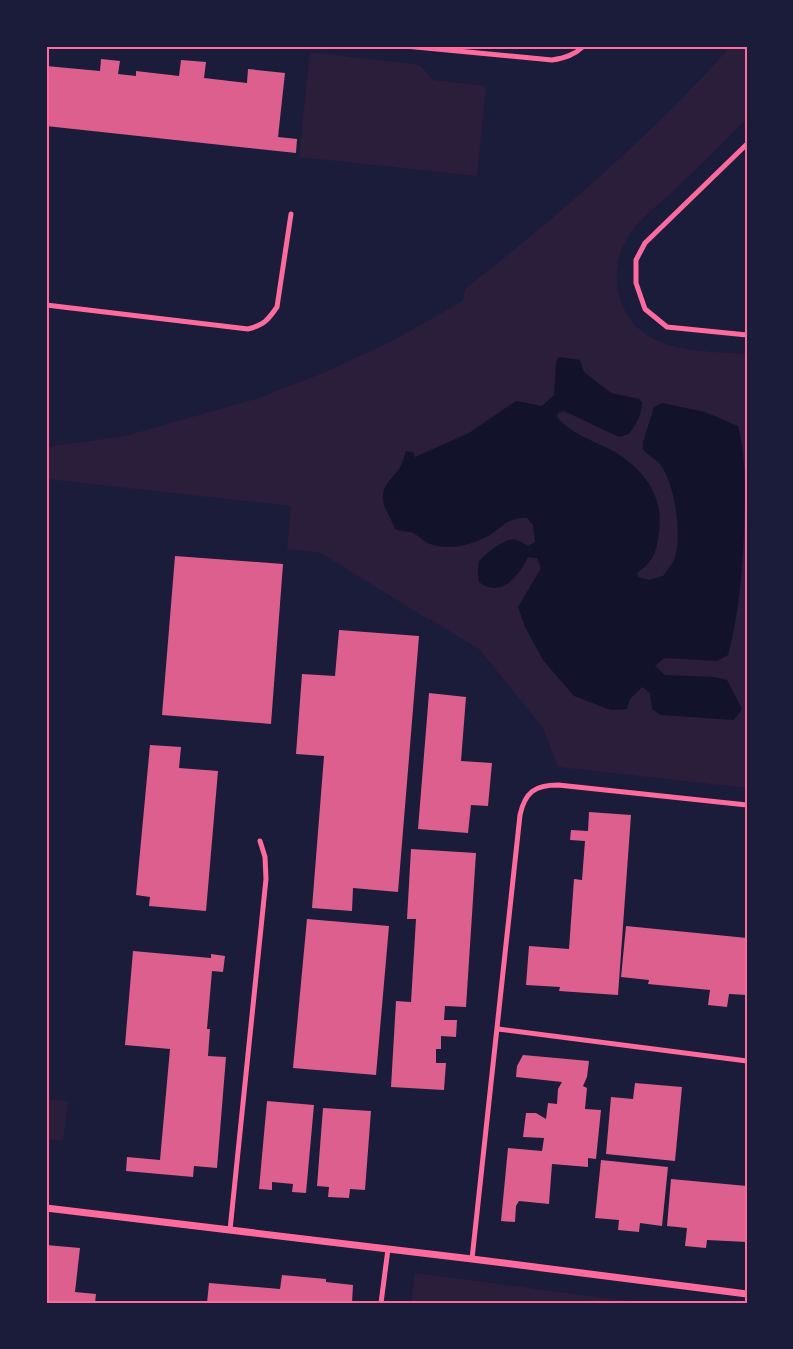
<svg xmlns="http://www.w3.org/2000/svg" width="793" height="1349" font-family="'Public Sans',sans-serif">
<rect width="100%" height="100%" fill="#1b1b3a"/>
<!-- green -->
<g fill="#2a1e3b">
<path d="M 731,46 L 747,46 L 747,118 C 724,142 700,166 676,188 C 660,204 640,218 628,237 C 617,254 614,276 619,295 C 636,355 697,350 747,354 L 747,788 L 558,767 L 543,728 L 480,650 L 430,619 L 429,620 L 321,553 L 287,549 L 291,506 L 46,479 L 46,447 L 125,436 L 259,398 L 323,373 L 390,342 L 463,301 L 465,289 C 559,215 651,136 731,46 Z"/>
<path d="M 310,52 L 420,65 L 433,80 L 486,86 L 477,176 L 299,157 Z"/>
<path d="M 46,1099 L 68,1101 L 63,1141 L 46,1139 Z"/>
<path d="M 415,1273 L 643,1303 L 411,1303 Z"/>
</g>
<!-- water -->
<path fill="#12122b" d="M 558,357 L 580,360 L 584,372 L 611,393 L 639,399 L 642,402 C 642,415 636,424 629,434 L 619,437 L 564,411 L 558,413 L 557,417 C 572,435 595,441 615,452 C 644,470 664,496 659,531 C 657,551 654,561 637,573 L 638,577 L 649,580 L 663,576 C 666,571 671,566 674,560 C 683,538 675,479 658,462 C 653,458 647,454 643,450 L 643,442 L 654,407 L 662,403 L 705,412 L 738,426 C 747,461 745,498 744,533 C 742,574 739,615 728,655 L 717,661 L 664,658 L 655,666 L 665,675 L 715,677 L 727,680 L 742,709 L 734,720 L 661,715 L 652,709 L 650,693 L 642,687 L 630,699 L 627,709 L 611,710 L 574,696 L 543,660 L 525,627 L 518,607 L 541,568 L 537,558 L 528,557 C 519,576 501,599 479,582 C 478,576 477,568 479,562 C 483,555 501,542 509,540 C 516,538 522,542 528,546 L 535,542 L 533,525 L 527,518 C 508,517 504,526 490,535 C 472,545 449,551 430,544 C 423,541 419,536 413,533 C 409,531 402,532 395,529 C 392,519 384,510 383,500 C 381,486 392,479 399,469 C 402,464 404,457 406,451 L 413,452 L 415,457 L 469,433 L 516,401 L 542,406 L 554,395 L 556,363 Z"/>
<!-- building -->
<g fill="#dd5f8e">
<path d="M 101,59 L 120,61 L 118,74 L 136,76 L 136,71 L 179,76 L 181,60 L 206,62 L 204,78 L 247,83 L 248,69 L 285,73 L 278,137 L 297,139 L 296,153 L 46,126 L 46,66 L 100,71 Z"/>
<path d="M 175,556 L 283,564 L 271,724 L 162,715 Z"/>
<path d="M 339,630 L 419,636 L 398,892 L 353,888 L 352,911 L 312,908 L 324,756 L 296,754 L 302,674 L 335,676 Z"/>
<path d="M 429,693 L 466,697 L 461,761 L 492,763 L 488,806 L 471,805 L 468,833 L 418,829 Z"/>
<path d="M 150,745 L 181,747 L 179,768 L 218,771 L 206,911 L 149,906 L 150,897 L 136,895 Z"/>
<path d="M 589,812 L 631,815 L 618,995 L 559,991 L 560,987 L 526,985 L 529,946 L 569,949 L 574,879 L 582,880 L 585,841 L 570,840 L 571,830 L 588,831 Z"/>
<path d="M 411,849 L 476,853 L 466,1007 L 445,1006 L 444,1020 L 457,1020 L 456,1037 L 441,1036 L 441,1049 L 436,1049 L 436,1063 L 446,1063 L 444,1090 L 391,1087 L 396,1001 L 411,1002 L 416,919 L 407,919 Z"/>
<path d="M 307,919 L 389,926 L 376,1075 L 293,1068 Z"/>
<path d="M 626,926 L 747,938 L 747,995 L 729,994 L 727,1007 L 708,1005 L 710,990 L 648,984 L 649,980 L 621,977 Z"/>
<path d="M 133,951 L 211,958 L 211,954 L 225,956 L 223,972 L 212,971 L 207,1029 L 210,1029 L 208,1056 L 226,1057 L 217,1168 L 194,1166 L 193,1177 L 126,1171 L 127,1157 L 160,1160 L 170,1049 L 125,1045 Z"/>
<path d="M 523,1055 L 589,1061 L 587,1077 L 583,1086 L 587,1088 L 585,1109 L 601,1110 L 596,1159 L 588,1158 L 588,1167 L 552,1164 L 549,1204 L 519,1201 L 516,1206 L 515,1222 L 501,1221 L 508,1148 L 542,1151 L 544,1138 L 523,1137 L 526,1113 L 536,1113 L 546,1119 L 548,1103 L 557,1104 L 558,1089 L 562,1082 L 516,1077 L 517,1066 Z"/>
<path d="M 635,1083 L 682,1087 L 675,1161 L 606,1154 L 611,1097 L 633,1099 Z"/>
<path d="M 267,1101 L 314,1105 L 306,1193 L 292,1192 L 293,1184 L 272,1182 L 272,1190 L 259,1189 Z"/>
<path d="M 323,1108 L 371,1111 L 365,1190 L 350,1189 L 349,1198 L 328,1197 L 329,1187 L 317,1186 Z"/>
<path d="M 601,1160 L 668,1167 L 662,1226 L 640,1223 L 639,1232 L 618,1230 L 619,1220 L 595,1218 Z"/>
<path d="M 671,1179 L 747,1186 L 747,1242 L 707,1240 L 706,1248 L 685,1246 L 687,1228 L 667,1226 Z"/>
<path d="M 46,1245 L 80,1248 L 75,1292 L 96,1294 L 95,1303 L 46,1303 Z"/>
<path d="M 282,1275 L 326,1279 L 326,1282 L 353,1285 L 352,1303 L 207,1303 L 209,1283 L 280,1289 Z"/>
</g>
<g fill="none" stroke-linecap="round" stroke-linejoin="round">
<!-- minor -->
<g stroke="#ff6b9d" stroke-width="5">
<path d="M 405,46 L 552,60 C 565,58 574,55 584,46"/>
<path d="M 747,144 L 645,243 L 636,260 L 636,283 L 645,309 L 667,327 L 747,335"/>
<path d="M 46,305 L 248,329 C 264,325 268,320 277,307 L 291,214"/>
<path d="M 498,1029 L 747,1061"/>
<path d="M 230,1230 L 266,879 L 265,857 L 260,841"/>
<path d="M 472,1259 L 520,815 C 525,792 535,785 558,785 L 747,805"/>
<path d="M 381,1303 L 388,1249"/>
</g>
<!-- tertiary -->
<path stroke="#ff6b9d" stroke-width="7" d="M 46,1208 L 472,1259 L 747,1294"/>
</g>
<!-- border -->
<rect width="793" height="1349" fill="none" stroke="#1b1b3a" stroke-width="95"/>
<rect x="48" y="48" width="698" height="1254" fill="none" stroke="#ff6b9d" stroke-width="2"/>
</svg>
